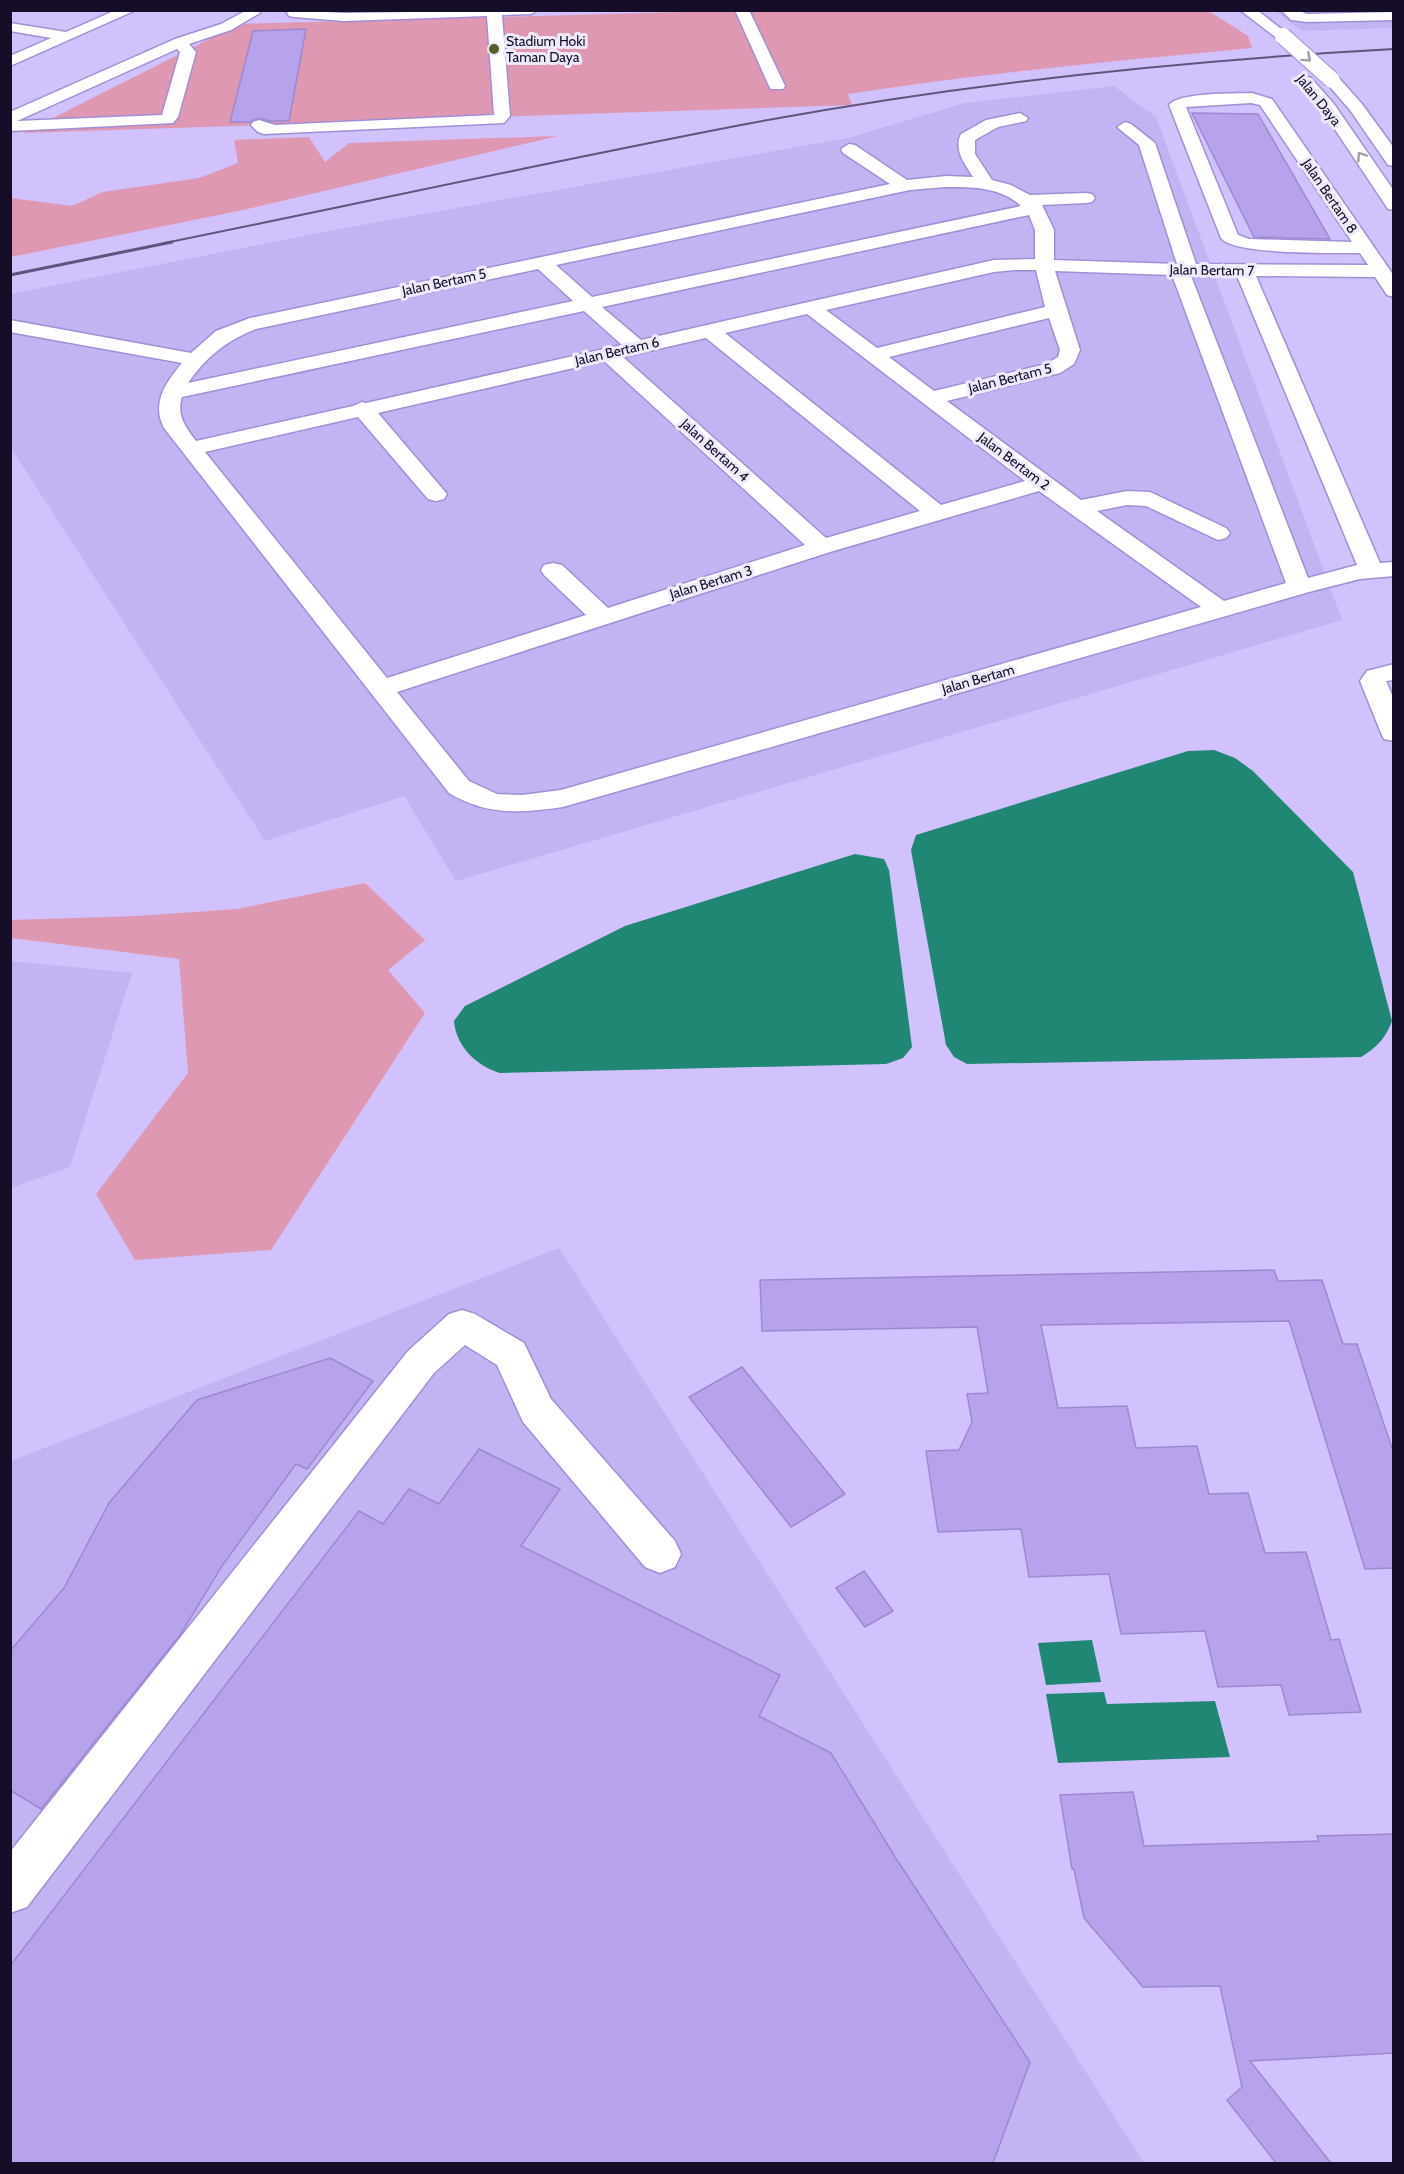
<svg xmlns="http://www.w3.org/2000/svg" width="1404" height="2174" font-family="Cabin,sans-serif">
<rect width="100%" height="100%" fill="#d1c1fd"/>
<!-- built -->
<g fill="#c3b3f3">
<path d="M 1275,11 L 1393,11 L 1393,28 L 1302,31 Z"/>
<path d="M 1114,86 L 1156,117 L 1342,620 L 456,881 L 404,796 L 265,841 L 11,448 L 11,294 L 333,230 L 848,138 L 965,103 Z"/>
<path d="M 11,961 L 132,973 L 70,1167 L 11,1188 Z"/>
<path d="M 559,1248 L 1144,2163 L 11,2164 L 11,1461 Z"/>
</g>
<!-- green -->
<g fill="#df98b2">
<path d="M 754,10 L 1207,10 L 1248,36 L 1252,48 C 1117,61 982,73 848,94 L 852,105 L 23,133 L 239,24 Z"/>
<path d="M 558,136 L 243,210 L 11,257 L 11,198 L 72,206 L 103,192 L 199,178 L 238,163 L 234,140 L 309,137 L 325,162 L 349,143 Z"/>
<path d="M 365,883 L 425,940 L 388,970 L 425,1013 L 271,1250 L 135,1260 L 96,1194 L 188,1073 L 179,959 L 11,938 L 11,920 L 137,916 L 237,909 Z"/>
</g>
<!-- water -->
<g fill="#1f8773">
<path d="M 1214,750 L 1235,758 L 1253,771 L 1353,872 L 1392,1021 C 1385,1039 1377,1047 1361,1057 L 967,1064 L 954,1057 L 946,1045 L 911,850 L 916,835 L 1188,751 Z"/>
<path d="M 855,854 L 884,859 L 889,870 L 912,1047 L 903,1058 L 886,1064 L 500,1073 C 476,1066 456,1046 454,1021 L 465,1006 L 625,926 Z"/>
<path d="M 1092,1640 L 1101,1682 L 1046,1685 L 1038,1643 Z"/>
<path d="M 1104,1692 L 1107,1704 L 1215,1701 L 1230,1757 L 1058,1763 L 1046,1694 Z"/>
</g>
<!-- building -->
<g fill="#b7a3ec" stroke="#9d89d1" stroke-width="1.5">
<path d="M 306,29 L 289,121 L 270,121 L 258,118 L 250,122 L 230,122 L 253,31 Z"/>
<path d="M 1192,113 L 1258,114 L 1330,239 L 1254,237 Z"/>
<path d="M 1274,1270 L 1278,1281 L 1322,1280 L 1343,1344 L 1357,1344 L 1394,1454 L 1394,1568 L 1365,1569 L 1289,1321 L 1041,1325 L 1058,1408 L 1127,1406 L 1136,1448 L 1197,1446 L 1209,1494 L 1248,1493 L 1265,1553 L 1306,1552 L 1331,1640 L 1339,1639 L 1361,1712 L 1289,1715 L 1281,1685 L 1218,1687 L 1205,1631 L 1121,1634 L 1109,1574 L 1029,1577 L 1021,1529 L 938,1532 L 926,1451 L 959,1450 L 972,1422 L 967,1394 L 988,1393 L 977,1327 L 762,1331 L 760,1280 Z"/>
<path d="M 330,1358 L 373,1381 L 307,1469 L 296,1464 L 222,1566 L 180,1635 L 41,1809 L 10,1790 L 10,1651 L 64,1588 L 109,1503 L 197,1400 Z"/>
<path d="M 742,1367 L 845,1494 L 791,1527 L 689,1397 Z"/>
<path d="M 479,1449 L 560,1489 L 521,1546 L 780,1675 L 759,1716 L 831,1753 L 897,1860 L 1030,2062 L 993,2163 L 10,2163 L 10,1966 L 359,1511 L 383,1524 L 409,1489 L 439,1504 Z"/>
<path d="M 864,1571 L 893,1611 L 865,1627 L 836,1588 Z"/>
<path d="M 1133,1792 L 1144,1846 L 1319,1841 L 1317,1836 L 1394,1834 L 1394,2053 L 1250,2061 L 1331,2163 L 1276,2163 L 1227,2100 L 1242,2087 L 1220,1986 L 1143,1987 L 1084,1918 L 1074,1869 L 1072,1869 L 1060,1795 Z"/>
</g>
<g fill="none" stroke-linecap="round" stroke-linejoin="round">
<defs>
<g id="minor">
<path d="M 116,10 L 136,10 L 10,66 L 10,56 L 51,38 L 10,31 L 10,23 L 66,32 Z"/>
<path d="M 247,10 L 258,10 L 260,13 L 231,30 L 189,44 L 196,52 L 178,117 L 173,123 L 10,131 L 10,112 L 175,39 L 221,24 ZM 177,49 L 180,52 L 162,115 L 17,121 Z"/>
<path d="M 289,10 L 344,13 L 538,10 L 531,14 L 502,15 L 510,116 L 504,123 L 264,134 L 258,132 L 251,125 L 253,122 L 259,120 L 275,125 L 494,115 L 487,16 L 344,21 L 294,17 L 289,16 L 287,13 Z"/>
<path d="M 735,10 L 749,10 L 785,86 L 783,89 L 771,89 L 769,86 Z"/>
<path d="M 1281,10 L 1297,10 L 1307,14 L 1394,12 L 1394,20 L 1307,22 L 1291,20 Z"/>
<path d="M 1252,93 L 1272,99 L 1394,276 L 1394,297 L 1387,295 L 1375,277 L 1256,276 L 1380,563 L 1394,562 L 1394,576 L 1360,579 L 1309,592 L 563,807 C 521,813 487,816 449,793 L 164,428 C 151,403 166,382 182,363 L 10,332 L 10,320 L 191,353 L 216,331 L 250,318 L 890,184 L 843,153 L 841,149 L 849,144 L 855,145 L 907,180 L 946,176 L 973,177 C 965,164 953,150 961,134 L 986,120 L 1020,113 L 1028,118 L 1026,121 L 998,127 L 975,140 L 975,154 L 992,180 L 1011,185 L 1030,195 L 1086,193 L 1092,194 L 1095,198 L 1092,202 L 1086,203 L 1042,205 L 1054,230 L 1054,260 L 1177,264 L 1139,145 L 1117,127 L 1125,122 L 1131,124 L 1155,143 L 1196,264 L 1368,265 L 1360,253 C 1335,253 1233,255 1221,238 L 1169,105 C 1179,92 1234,94 1252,93 ZM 1251,103 L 1260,105 L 1352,242 L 1249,239 L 1238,235 L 1186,107 ZM 946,187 C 972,187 1001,187 1021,206 L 592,297 L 556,265 L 910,190 ZM 1029,215 L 1035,230 L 1035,259 L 994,260 L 641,340 L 602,307 ZM 538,269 L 573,301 L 188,383 C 205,358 227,340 256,329 ZM 1015,270 L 1036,270 L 1045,307 L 877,348 L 826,310 L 994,272 ZM 1055,271 L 1172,275 L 1286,583 L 1224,601 L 1097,511 L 1127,505 L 1146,506 L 1218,540 L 1226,538 L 1230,533 L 1226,528 L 1150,492 L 1127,491 L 1081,500 L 947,401 L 1060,373 L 1074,364 L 1080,350 ZM 1191,276 L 1237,276 L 1357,565 L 1308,578 ZM 584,311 L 622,345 L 366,403 L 362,402 L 353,406 L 196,441 C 186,428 176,415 182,397 ZM 807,314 L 1025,481 L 941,505 L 725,333 ZM 1049,318 L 1060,350 L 1058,357 L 1046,364 L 934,391 L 889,357 ZM 706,338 L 920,511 L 826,538 L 623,357 ZM 604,361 L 805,545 L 608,608 L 562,565 L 553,563 L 544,565 L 541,570 L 544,575 L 586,615 L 387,678 L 205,452 L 358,417 L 428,499 L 436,501 L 444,499 L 447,494 L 378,413 ZM 1039,491 L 1201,607 L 561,790 L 522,795 L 497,794 L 469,781 L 397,692 L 830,552 Z"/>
<path d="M 1394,664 L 1394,680 L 1386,681 L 1394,699 L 1394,741 L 1384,739 L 1381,733 L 1360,681 L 1367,671 Z"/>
<path d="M 462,1310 L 475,1314 L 524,1343 L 551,1399 L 675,1541 L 681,1554 L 675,1567 L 660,1573 L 645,1567 L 523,1422 L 497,1365 L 465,1345 L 434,1373 L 27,1907 L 10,1913 L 10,1852 L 408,1351 L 449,1314 Z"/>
</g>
<g id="major">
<path d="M 1240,10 L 1257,10 L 1290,36 L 1283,40 L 1278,39 Z"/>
<path d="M 1332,75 L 1338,77 L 1362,104 L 1394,148 L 1394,166 L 1388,165 L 1350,110 L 1324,80 Z"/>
<path d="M 1305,76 L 1311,78 L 1334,104 L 1394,191 L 1394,210 L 1388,209 L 1322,110 L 1297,81 Z"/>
</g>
</defs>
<!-- minor casing -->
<use href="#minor" stroke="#a28ed6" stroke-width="3"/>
<!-- major casing -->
<use href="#major" stroke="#a28ed6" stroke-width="3"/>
<!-- minor -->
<use href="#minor" fill="#fff" fill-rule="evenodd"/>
<!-- major -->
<use href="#major" fill="#fff" fill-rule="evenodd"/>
<!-- rail-far1 -->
<path stroke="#60547c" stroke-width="2" d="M 165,243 C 357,204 549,162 741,125 C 957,84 1175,61 1394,49"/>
<!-- rail -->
<path stroke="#60547c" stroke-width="3" d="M 10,275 L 172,242"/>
<defs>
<path id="major-bridge" d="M 1283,36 L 1332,80"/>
</defs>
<!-- major-bridge casing -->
<use href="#major-bridge" stroke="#a28ed6" stroke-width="18" stroke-linecap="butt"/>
<!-- major-bridge -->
<use href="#major-bridge" stroke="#fff" stroke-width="16"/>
</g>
<!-- one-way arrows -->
<defs><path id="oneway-chevron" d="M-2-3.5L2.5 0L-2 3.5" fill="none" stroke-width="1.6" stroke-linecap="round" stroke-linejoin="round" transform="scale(1.5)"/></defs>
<g stroke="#a29ea9">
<use href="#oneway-chevron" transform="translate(1307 58) rotate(42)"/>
<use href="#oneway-chevron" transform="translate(1361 156) rotate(-124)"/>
</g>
<!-- markers -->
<circle fill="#575e2d" stroke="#eeeafa" stroke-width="2" cx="494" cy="49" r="6"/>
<g text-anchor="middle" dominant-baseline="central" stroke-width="6" stroke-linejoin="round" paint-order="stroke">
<!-- far-poi labels -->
<g font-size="14" fill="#160d28" stroke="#eeeafa" text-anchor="start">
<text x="506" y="41">Stadium Hoki<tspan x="506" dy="16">Taman Daya</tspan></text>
</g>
<!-- far-street labels -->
<g font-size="14" fill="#160d28" stroke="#eeeafa">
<text transform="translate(1319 100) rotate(51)">Jalan Daya</text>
<text transform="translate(1330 196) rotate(56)">Jalan Bertam 8</text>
<text transform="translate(1212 270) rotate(1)">Jalan Bertam 7</text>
<text transform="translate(444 282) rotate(-12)">Jalan Bertam 5</text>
<text transform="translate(617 351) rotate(-13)">Jalan Bertam 6</text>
<text transform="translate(1010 378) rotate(-14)">Jalan Bertam 5</text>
<text transform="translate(715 450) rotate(42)">Jalan Bertam 4</text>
<text transform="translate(1014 461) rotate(37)">Jalan Bertam 2</text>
<text transform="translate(711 582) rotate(-17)">Jalan Bertam 3</text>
<text transform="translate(978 679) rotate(-16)">Jalan Bertam</text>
</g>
</g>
<!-- border -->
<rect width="1404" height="2174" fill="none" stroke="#160d28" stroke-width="24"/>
</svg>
